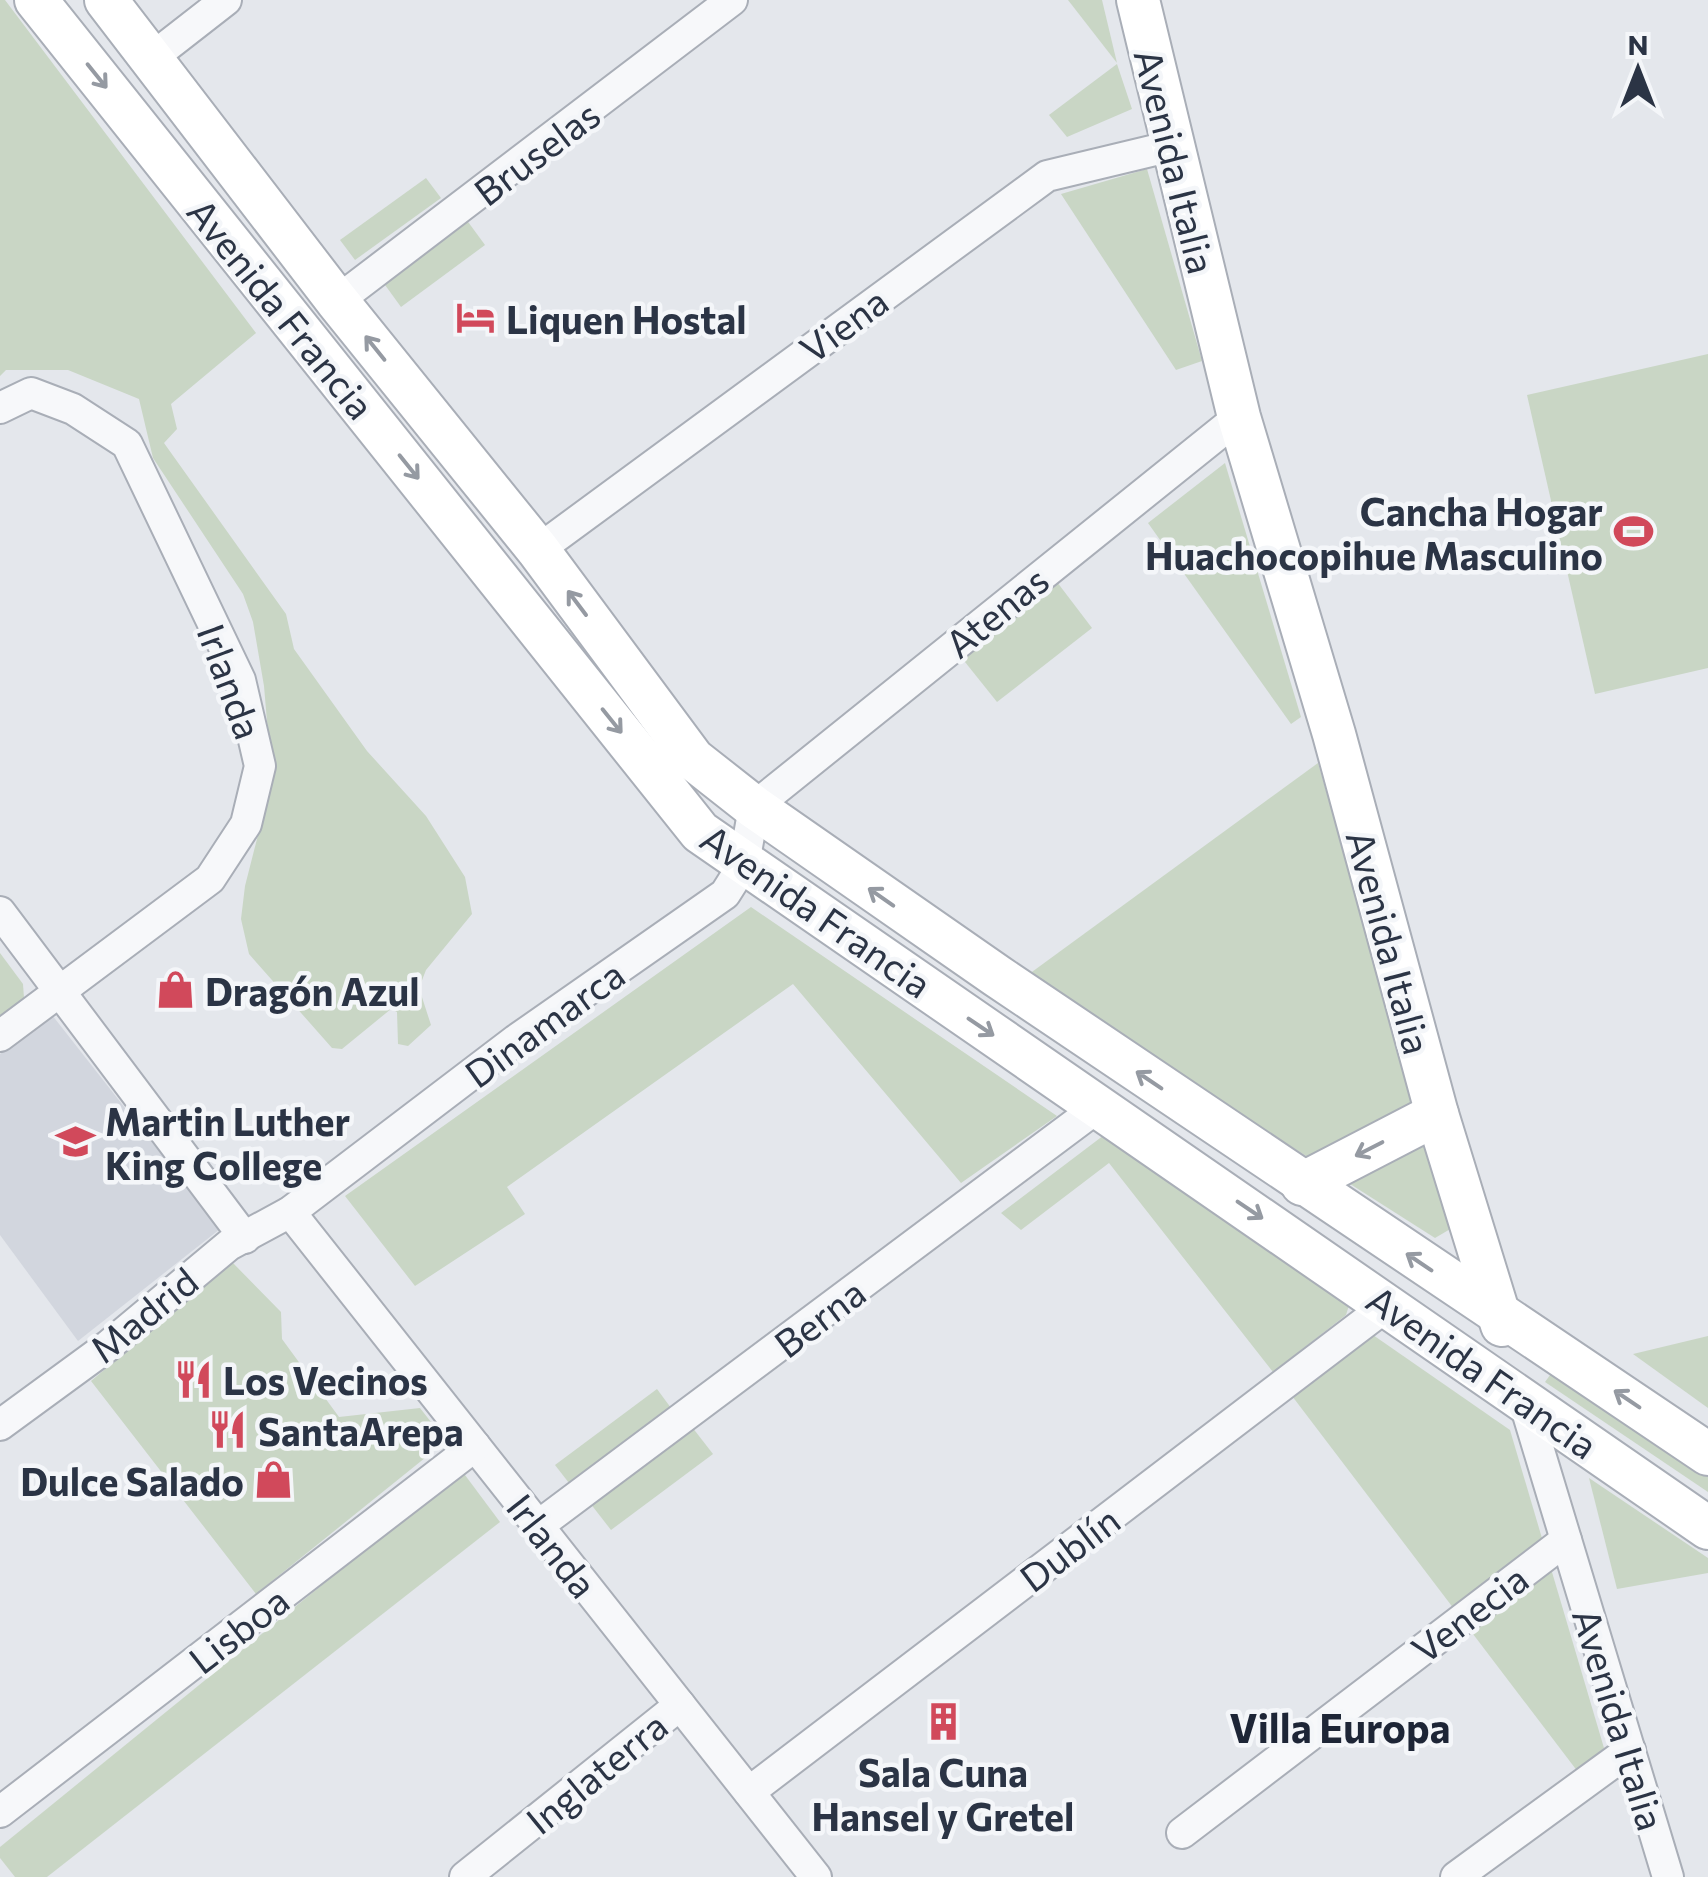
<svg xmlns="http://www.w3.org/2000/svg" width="1708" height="1877" font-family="Commissioner,sans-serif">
<rect width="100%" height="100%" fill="#e4e7ec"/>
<!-- built -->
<path fill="#d2d6de" d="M 52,1015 L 220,1229 L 78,1341 L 0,1235 L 0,1054 Z"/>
<!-- green -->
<g fill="#c9d6c5">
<path d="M 0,0 L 5,0 L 256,333 L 171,404 L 177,429 L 164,443 L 286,614 L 294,649 L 367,751 L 426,816 L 465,877 L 472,914 L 426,970 L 419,988 L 431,1025 L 408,1046 L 398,1044 L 397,1012 L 391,1009 L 342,1049 L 332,1048 L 249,954 L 241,919 L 245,886 L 272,780 L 264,686 L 253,622 L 243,594 L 153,458 L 139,399 L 68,370 L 6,370 L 0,376 Z"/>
<path d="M 1068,0 L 1102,0 L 1117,63 Z"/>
<path d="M 1117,64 L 1132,109 L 1067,137 L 1049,115 Z"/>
<path d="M 1147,169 L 1202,361 L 1176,370 L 1061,194 Z"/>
<path d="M 426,178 L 441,198 L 355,260 L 340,240 Z"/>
<path d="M 463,215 L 485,245 L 401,307 L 380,278 Z"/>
<path d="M 1708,354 L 1708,668 L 1595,694 L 1527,395 Z"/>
<path d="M 1225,463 L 1301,717 L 1291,724 L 1148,523 Z"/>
<path d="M 1057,582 L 1092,628 L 997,702 L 961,657 Z"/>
<path d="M 1318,763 L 1452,1228 L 1435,1238 L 1025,977 Z"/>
<path d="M 751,907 L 1057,1116 L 961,1183 L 793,984 L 507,1187 L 525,1214 L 415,1286 L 345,1196 Z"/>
<path d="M 0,953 L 23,984 L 24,998 L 0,1016 Z"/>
<path d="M 1112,1129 L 1351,1299 L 1346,1315 L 1273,1372 L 1109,1163 L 1021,1230 L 1001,1213 Z"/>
<path d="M 232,1262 L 281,1312 L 282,1339 L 339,1417 L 420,1408 L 446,1441 L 256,1594 L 91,1381 Z"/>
<path d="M 1373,1335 L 1510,1430 L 1604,1748 L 1578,1772 L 1289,1392 Z"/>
<path d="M 1708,1336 L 1708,1408 L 1633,1354 Z"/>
<path d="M 1553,1371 L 1708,1474 L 1708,1492 L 1545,1382 Z"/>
<path d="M 657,1389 L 671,1408 L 569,1483 L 555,1465 Z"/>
<path d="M 692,1427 L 713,1454 L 611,1530 L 590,1503 Z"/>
<path d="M 462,1471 L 500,1522 L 47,1877 L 15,1877 L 0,1858 L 0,1847 Z"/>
<path d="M 1589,1478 L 1708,1558 L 1708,1573 L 1617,1589 Z"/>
</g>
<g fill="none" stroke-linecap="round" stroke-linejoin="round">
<defs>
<g id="street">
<path d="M 149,60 L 226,0"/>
<path d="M 337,301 L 732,0"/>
<path d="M 0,408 L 31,393 L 73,409 L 127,444 L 240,680 L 260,766 L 246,824 L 210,879 L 0,1036"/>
<path d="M 538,550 L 1047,176 L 1172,146"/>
<path d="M 0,912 L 245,1238"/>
<path d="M 290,1212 L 816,1877"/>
<path d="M 1524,1401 L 1668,1877"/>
<path d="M 0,1425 L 108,1346 L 229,1245 L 290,1212 L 516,1040 L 725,894 L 744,864 L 754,807 L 1239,417"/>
<path d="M 539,1525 L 1098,1107"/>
<path d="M 749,1792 L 1389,1304"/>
<path d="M 0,1812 L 475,1446"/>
<path d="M 1182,1833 L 1566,1540"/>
<path d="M 465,1877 L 680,1705"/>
<path d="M 1456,1877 L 1630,1750"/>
</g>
<g id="secondary">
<path d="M 36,0 L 700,832 L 1708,1528"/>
<path d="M 106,0 L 337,301 L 538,550 L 693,759 L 754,807 L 997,976 L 1708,1454"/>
<path d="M 1138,0 L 1239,417 L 1334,734 L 1437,1114 L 1502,1325"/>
<path d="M 1302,1184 L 1437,1114"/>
</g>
</defs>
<!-- street casing -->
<use href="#street" stroke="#a9aeb7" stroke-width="34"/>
<!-- secondary casing -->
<use href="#secondary" stroke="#a9aeb7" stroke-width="46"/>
<!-- street -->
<use href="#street" stroke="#f7f8fa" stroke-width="30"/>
<!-- secondary -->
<use href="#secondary" stroke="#fff" stroke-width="42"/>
</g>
<!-- one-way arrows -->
<defs><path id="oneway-shaft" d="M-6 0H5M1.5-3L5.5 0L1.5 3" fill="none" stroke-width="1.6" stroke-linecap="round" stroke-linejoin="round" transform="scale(2.5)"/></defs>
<g stroke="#959aa2">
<use href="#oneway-shaft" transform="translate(97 76) rotate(51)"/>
<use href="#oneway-shaft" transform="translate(375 348) rotate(-129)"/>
<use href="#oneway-shaft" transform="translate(409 467) rotate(51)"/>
<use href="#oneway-shaft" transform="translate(577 603) rotate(-127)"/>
<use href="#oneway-shaft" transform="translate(612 721) rotate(51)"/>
<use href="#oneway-shaft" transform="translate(881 897) rotate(-145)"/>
<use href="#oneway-shaft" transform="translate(981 1027) rotate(34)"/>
<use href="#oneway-shaft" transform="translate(1149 1080) rotate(-146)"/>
<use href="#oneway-shaft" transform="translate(1369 1149) rotate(153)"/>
<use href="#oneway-shaft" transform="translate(1250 1210) rotate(34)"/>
<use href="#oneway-shaft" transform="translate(1419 1262) rotate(-146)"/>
<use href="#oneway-shaft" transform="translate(1627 1399) rotate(-146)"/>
</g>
<!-- icons -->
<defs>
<symbol id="hotel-bare" viewBox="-9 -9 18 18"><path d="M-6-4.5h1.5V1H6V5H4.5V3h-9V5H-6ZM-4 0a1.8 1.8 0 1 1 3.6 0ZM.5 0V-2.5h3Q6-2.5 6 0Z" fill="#d1495b" stroke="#f4f6f9" stroke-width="2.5" paint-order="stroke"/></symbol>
<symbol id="stadium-bare" viewBox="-9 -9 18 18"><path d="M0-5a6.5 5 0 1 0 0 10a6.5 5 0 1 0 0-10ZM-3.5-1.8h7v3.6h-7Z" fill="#d1495b" stroke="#f4f6f9" stroke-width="2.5" paint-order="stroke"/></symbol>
<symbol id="shop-bare" viewBox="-9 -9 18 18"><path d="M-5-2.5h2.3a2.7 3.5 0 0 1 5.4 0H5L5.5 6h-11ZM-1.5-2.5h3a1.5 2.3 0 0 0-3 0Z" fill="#d1495b" stroke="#f4f6f9" stroke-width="2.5" paint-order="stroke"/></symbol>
<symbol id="school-bare" viewBox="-9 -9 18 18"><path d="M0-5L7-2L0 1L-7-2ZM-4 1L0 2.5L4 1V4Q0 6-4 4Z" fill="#d1495b" stroke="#f4f6f9" stroke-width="2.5" paint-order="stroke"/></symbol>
<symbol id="restaurant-bare" viewBox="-9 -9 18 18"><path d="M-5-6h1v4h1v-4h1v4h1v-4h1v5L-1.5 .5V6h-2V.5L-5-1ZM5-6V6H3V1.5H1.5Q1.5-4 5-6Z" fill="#d1495b" stroke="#f4f6f9" stroke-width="2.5" paint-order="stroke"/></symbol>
<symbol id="building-bare" viewBox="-9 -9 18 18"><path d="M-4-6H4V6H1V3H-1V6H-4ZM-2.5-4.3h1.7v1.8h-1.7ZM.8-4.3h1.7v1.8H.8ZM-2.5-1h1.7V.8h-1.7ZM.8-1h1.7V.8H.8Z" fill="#d1495b" stroke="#f4f6f9" stroke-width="2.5" paint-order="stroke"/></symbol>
</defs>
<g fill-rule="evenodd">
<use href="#hotel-bare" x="448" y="290" width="55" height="55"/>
<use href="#stadium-bare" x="1606" y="504" width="55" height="55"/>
<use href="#shop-bare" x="148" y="962" width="55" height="55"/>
<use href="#school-bare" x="48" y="1114" width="55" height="55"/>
<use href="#restaurant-bare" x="166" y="1352" width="55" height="55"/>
<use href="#restaurant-bare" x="200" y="1402" width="55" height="55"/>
<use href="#shop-bare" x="246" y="1452" width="55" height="55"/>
<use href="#building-bare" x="916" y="1694" width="55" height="55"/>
</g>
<g text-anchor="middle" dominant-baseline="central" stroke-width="9" stroke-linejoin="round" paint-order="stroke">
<!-- street labels -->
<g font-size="38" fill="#2b3445" stroke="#f4f6f9">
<text transform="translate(536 152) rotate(-37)">Bruselas</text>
<text transform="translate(1176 161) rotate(76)">Avenida Italia</text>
<text transform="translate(282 308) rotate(51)">Avenida Francia</text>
<text transform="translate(843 324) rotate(-36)">Viena</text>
<text transform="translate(996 611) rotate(-39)">Atenas</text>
<text transform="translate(231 681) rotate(70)">Irlanda</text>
<text transform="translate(817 910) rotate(35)">Avenida Francia</text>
<text transform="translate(1390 942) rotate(75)">Avenida Italia</text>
<text transform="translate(544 1023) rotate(-36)">Dinamarca</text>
<text transform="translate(143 1314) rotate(-39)">Madrid</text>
<text transform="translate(819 1317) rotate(-37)">Berna</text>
<text transform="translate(1483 1371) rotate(35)">Avenida Francia</text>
<text transform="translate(553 1545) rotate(52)">Irlanda</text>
<text transform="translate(1069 1548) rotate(-37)">Dublín</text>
<text transform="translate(1469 1613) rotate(-37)">Venecia</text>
<text transform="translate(238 1629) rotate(-38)">Lisboa</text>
<text transform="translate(1620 1719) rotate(73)">Avenida Italia</text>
<text transform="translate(596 1772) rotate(-39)">Inglaterra</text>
</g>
<!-- poi labels -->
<g font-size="38" font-weight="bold" fill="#2b3445" stroke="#f4f6f9" text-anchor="start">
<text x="506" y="318">Liquen Hostal</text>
<text x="1603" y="510" text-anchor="end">Cancha Hogar<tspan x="1603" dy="44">Huachocopihue Masculino</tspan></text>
<text x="205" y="990">Dragón Azul</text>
<text x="105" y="1120">Martin Luther<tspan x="105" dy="44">King College</tspan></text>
<text x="223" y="1379">Los Vecinos</text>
<text x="258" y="1430">SantaArepa</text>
<text x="244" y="1480" text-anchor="end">Dulce Salado</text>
<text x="943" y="1771" text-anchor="middle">Sala Cuna<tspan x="943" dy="44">Hansel y Gretel</tspan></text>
</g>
<!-- neighbourhood labels -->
<g font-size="40" font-weight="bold" fill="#1d2536" stroke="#f4f6f9">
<text x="1340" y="1726">Villa Europa</text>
</g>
</g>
<!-- north arrow -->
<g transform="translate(1638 70)" stroke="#f4f6f9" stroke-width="8" paint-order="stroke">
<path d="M0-8L18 38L0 25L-18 38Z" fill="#2b3445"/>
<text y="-15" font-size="28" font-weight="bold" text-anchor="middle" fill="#2b3445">N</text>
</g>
</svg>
